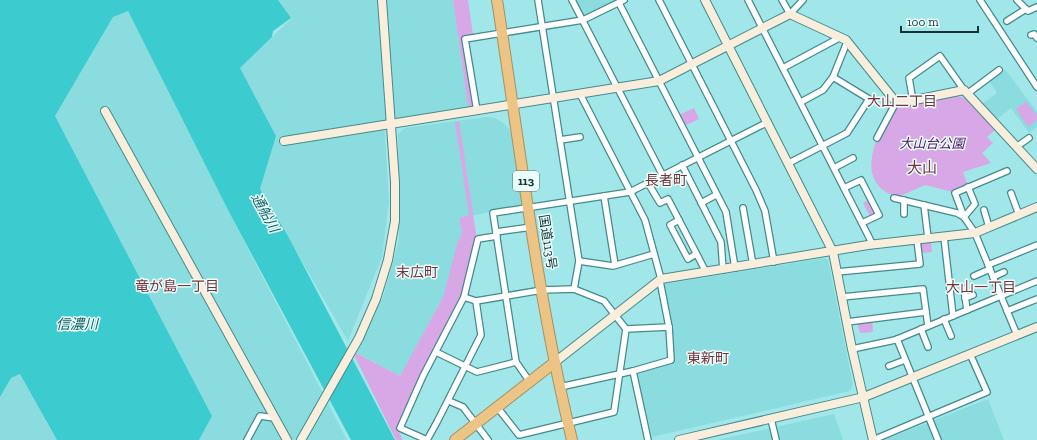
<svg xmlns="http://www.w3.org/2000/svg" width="1037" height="440" font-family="'Zilla Slab','Noto Sans JP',serif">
<rect width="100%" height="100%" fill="#a1e7e9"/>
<!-- built -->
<g fill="#8bdcde">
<path d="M 278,0 L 453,0 L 468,107 L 384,120 L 389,201 L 382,257 L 348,341 L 260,189 L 276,136 L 240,68 L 291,19 Z"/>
<path d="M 575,0 L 617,0 L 584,17 Z"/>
<path d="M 128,11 L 228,210 L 347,440 L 199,440 L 212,416 L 55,116 L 113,17 Z"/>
<path d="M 1005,69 L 1037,112 L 1037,127 L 1029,133 L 1011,108 L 996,120 L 982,104 L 997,93 L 989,80 Z"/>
<path d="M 485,117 L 495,118 L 502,122 L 510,130 L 524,206 L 459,218 L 462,232 L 443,297 L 400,376 L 357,353 L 384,294 L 399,240 L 398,134 L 405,128 Z"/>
<path d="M 825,258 L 828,260 L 853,385 L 850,391 L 652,437 L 637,373 L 674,363 L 672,328 L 664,284 Z"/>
<path d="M 20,374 L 57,440 L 0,440 L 0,397 L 11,378 Z"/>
<path d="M 988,399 L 1004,440 L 884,440 Z"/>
<path d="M 834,414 L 843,440 L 717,440 Z"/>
</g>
<!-- green -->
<g fill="#d7a7e6">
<path d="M 453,0 L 468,0 L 473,35 L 464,36 L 475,106 L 468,107 Z"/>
<path d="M 958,96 L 967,99 L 995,130 L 987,137 L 993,143 L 982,153 L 991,163 L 963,172 L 968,186 L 953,192 L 925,185 L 898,197 C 852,184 876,134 894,108 Z"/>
<path d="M 1026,101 L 1037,116 L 1037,120 L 1028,127 L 1016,109 Z"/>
<path d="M 694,108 L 699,119 L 684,126 L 679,115 Z"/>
<path d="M 459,121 L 477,240 L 463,298 L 398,430 L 403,440 L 396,440 L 355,357 L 356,353 L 400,376 L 443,297 L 458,241 L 462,233 L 459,218 L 469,215 L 455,122 Z"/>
<path d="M 869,200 L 875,212 L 870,216 L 863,203 Z"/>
<path d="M 931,241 L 932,252 L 922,253 L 921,244 Z"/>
<path d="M 872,320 L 873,332 L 860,333 L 857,322 Z"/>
</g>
<!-- water -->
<path fill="#3ccbcf" d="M 0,0 L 278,0 L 291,18 L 273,31 L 272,37 L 240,68 L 276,136 L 260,189 L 289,238 L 395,440 L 351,440 L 228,210 L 128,11 L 113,17 L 55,116 L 212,416 L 199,440 L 57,440 L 20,374 L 11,378 L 0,397 Z"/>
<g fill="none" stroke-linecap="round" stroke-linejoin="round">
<defs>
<g id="street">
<path d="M 538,0 L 579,261 L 574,289"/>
<path d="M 572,0 L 663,176"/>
<path d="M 659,0 L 756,190 L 765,211 L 774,262"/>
<path d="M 748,0 L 873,245"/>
<path d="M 782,0 L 790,14 L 803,0"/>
<path d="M 980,0 L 1037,87"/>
<path d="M 1017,0 L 1028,11 L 1037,7"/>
<path d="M 619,3 L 726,212 L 735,268"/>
<path d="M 1007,21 L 1026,9"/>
<path d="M 1031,35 L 1034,34 L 1037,38"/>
<path d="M 783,68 L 839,38"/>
<path d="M 580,94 L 645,220 L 661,279"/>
<path d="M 967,94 L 999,70"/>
<path d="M 913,101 L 909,78 L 940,56 L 964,90"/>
<path d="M 801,102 L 823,90 L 833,77 L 847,42"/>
<path d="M 477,111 L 465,39 L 583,20 L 624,0"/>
<path d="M 877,138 L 894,106 L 895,101"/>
<path d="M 560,140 L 580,137"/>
<path d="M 1016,147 L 1029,138"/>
<path d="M 789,163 L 847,133 L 869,99 L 833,77"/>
<path d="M 682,165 L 721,242 L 723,270"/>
<path d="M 834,168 L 853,158"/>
<path d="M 1007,171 L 955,193 L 964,217 L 975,233 L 1017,335"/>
<path d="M 648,183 L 660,203 L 668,199 L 706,272"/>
<path d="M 844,188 L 861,180 L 879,215 L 862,223"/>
<path d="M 1011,193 L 1019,215"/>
<path d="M 604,196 L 615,265"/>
<path d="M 894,198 L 957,213 L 964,217 L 975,204 L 968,187"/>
<path d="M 904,200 L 904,214"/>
<path d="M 701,203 L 716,195"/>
<path d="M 924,205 L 928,238"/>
<path d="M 743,208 L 753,265"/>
<path d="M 984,210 L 989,227"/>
<path d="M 679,220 L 670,225 L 688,259 L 696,254"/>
<path d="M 496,232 L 532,227"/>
<path d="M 944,237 L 953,316"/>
<path d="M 579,261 L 613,266 L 654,254"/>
<path d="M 988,265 L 1037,245"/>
<path d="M 837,272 L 920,264 L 917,240"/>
<path d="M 974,276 L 990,269"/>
<path d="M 993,277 L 1004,272"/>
<path d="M 964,289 L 967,310"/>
<path d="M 464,297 L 476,301 L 542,290 L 574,289 L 604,301 L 626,329 L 614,412 L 519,435 L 497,407"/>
<path d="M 842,297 L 923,289 L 928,326"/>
<path d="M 965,298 L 973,295"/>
<path d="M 1007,311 L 1037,299"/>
<path d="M 944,319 L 951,336"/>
<path d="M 847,322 L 926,312"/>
<path d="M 626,329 L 669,327"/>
<path d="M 921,329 L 928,347"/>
<path d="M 897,339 L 938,440"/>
<path d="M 852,349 L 895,340 L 1037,281"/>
<path d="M 436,352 L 477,372 L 516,362"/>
<path d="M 889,366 L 905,360"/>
<path d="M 530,382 L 516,362 L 493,213 L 630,192 L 768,122"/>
<path d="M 560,387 L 633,371"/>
<path d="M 449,401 L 463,407 L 488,440"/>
<path d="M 771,419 L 776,440"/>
<path d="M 247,440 L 260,416 L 275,418"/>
<path d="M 427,440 L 400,428 L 423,376 L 464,297 L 478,239 L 497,236"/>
<path d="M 427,440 L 437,422 L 481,335 L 476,301"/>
<path d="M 648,440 L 633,371 L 671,360 L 669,327 L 660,281"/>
<path d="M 873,440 L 987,392 L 970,354"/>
</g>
<g id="secondary">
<path d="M 705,0 L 833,252 L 852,349 L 873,440"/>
<path d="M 105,111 L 287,440"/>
<path d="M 284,141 L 659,81 L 790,14 L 846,40 L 895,101 L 905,102 L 964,90 L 1037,169"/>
<path d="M 555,362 L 661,279 L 868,245 L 975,233 L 1037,207"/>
<path d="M 301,440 L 359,338 L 376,299 L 388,260 L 395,221 L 395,182 L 382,0"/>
<path d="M 679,440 L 864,397 L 1037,327"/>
</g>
<g id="highway">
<path d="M 497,0 C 520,147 537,296 572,440"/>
<path d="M 455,440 L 555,362"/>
</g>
</defs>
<!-- street casing -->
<use href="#street" stroke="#458a8c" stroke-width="8"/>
<!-- secondary casing -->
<use href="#secondary" stroke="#458a8c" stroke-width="10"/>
<!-- highway casing -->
<use href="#highway" stroke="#a1926a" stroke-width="12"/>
<!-- street -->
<use href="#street" stroke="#fff" stroke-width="5.5"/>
<!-- secondary -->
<use href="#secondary" stroke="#f9eddb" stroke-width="8"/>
<!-- highway -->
<use href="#highway" stroke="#ecc486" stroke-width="10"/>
</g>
<g text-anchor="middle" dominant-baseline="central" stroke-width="3" stroke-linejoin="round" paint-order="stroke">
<!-- shield labels -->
<rect fill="#eafefe" stroke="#567171" stroke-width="1" x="513" y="171" width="26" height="20" rx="3"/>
<g font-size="12" font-weight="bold" fill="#173435">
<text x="526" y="181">113</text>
</g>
<!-- park labels -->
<g font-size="13" font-style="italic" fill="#541365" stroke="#eafefe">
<text x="932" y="143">大山台公園</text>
</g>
<!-- street labels -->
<g font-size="13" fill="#173435" stroke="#eafefe">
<text transform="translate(548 242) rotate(81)">国道113号</text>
</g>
<!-- neighbourhood labels -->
<g font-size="14" fill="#7b3338" stroke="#eafefe">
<text x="902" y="101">大山二丁目</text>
<text x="666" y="180">長者町</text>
<text x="417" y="272">末広町</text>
<text x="177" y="286">竜が島一丁目</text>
<text x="981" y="287">大山一丁目</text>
<text x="708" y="358">東新町</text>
</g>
<!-- water labels -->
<g font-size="14" font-style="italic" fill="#166365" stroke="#eafefe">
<text transform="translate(265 213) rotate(61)">通船川</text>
<text x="77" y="324">信濃川</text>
</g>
<!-- quarter labels -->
<g font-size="15" fill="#7b3338" stroke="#eafefe">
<text x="922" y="168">大山</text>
</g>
</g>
<!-- scale -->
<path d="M901 26v6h77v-6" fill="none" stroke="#173435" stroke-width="2"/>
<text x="907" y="26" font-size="12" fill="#173435" stroke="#eafefe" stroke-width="3" paint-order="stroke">100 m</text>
</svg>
